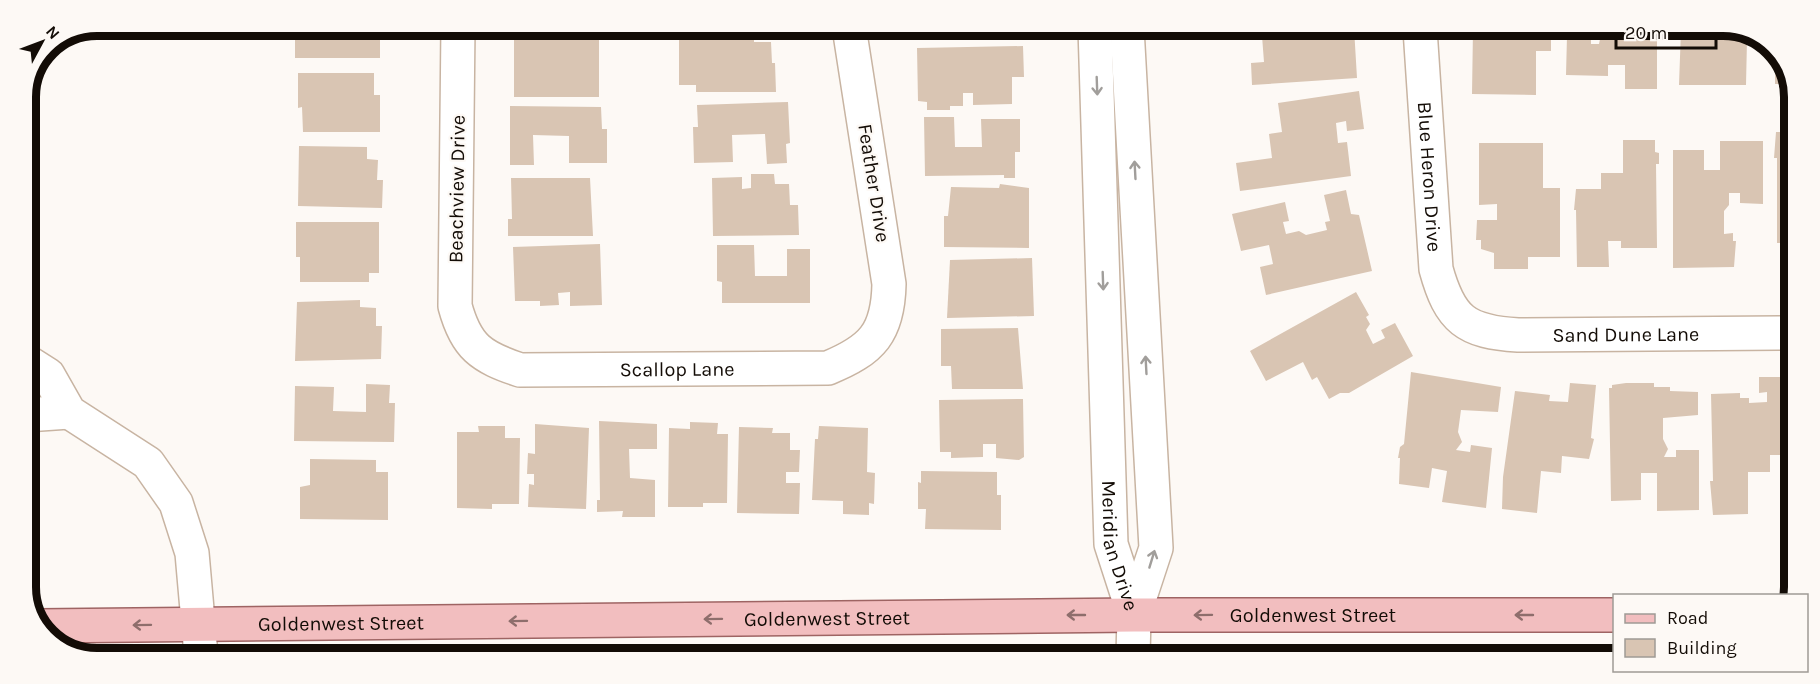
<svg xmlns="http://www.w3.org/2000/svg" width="1820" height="684" font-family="Karla,sans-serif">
<rect width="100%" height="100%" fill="#fdf9f5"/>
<!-- building -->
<g fill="#d9c5b3">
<path d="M 285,26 L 380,26 L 380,58 L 295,58 L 295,31 L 285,31 Z"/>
<rect x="903" y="27" width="25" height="7"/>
<path d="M 960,28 L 1015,28 L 1015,32 L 961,32 Z"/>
<path d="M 1231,28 L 1294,28 L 1302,31 L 1354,28 L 1357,78 L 1252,85 L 1251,63 L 1264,62 L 1262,36 L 1231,38 Z"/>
<path d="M 1473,29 L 1551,29 L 1551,51 L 1536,51 L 1536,95 L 1472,94 Z"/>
<path d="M 1602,29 L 1657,29 L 1657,89 L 1625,89 L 1625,65 L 1608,65 L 1608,76 L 1566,75 L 1567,36 L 1591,36 L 1591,44 L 1599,44 Z"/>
<path d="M 1681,29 L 1746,29 L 1761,40 L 1747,40 L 1746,85 L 1679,85 Z"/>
<path d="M 688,33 L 754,34 L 754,42 L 771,42 L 772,63 L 775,63 L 776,92 L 696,92 L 696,85 L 679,85 L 679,37 L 688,38 Z"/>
<rect x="514" y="37" width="85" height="60"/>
<path d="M 1023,46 L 1024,77 L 1012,77 L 1012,104 L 973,105 L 973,93 L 963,93 L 963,106 L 950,106 L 950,110 L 927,110 L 927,102 L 918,101 L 917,48 Z"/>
<path d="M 1775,50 L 1780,54 L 1791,84 L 1775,84 Z"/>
<path d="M 298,73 L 374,73 L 374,95 L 380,95 L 380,132 L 303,132 L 302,107 L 298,108 Z"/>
<path d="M 1359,91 L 1364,129 L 1347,131 L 1346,121 L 1336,123 L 1338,143 L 1347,142 L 1351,176 L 1240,191 L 1236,163 L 1272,158 L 1269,134 L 1282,132 L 1278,103 Z"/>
<path d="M 788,102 L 790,143 L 786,144 L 787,163 L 767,164 L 765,134 L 732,135 L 733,162 L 694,163 L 693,127 L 698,127 L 697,105 Z"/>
<path d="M 510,106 L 601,107 L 602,129 L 607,129 L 607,163 L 569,163 L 569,136 L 533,135 L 534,165 L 510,165 Z"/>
<path d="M 924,117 L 954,117 L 955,147 L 982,147 L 981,119 L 1020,119 L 1020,152 L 1015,152 L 1015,178 L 1004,178 L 1004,175 L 925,176 Z"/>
<path d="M 1776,132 L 1794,132 L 1793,243 L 1777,243 L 1777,158 L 1774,158 Z"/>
<path d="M 1623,140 L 1655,140 L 1655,152 L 1659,153 L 1659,164 L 1656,164 L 1657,248 L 1621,248 L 1621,241 L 1608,241 L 1609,267 L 1577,267 L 1576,210 L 1574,210 L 1576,189 L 1601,189 L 1601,173 L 1623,173 Z"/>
<path d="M 1720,141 L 1763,141 L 1763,204 L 1740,203 L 1740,193 L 1729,193 L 1729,205 L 1724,211 L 1724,234 L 1733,233 L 1733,241 L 1736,241 L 1734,267 L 1673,268 L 1673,150 L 1704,150 L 1704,170 L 1720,170 Z"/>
<path d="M 1479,143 L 1543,143 L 1543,188 L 1560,188 L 1560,257 L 1528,257 L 1528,269 L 1494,269 L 1494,253 L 1481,249 L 1481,240 L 1476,240 L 1477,220 L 1497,220 L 1497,204 L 1479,205 Z"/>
<path d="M 299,146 L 367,147 L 367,159 L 378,160 L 377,180 L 383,180 L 382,208 L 298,206 Z"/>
<path d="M 751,174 L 774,174 L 775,184 L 789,184 L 790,205 L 798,205 L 799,235 L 713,236 L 712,178 L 742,177 L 742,189 L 751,188 Z"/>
<path d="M 511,178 L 590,178 L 593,236 L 508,236 L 508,219 L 512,219 Z"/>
<path d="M 1000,184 L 1029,188 L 1029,248 L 944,247 L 944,216 L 948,216 L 951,187 L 999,188 Z"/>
<path d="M 1346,190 L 1351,214 L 1359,215 L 1372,271 L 1266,295 L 1260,267 L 1273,264 L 1269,245 L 1241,251 L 1232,214 L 1285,202 L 1289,221 L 1283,222 L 1286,234 L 1299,231 L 1306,235 L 1327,230 L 1325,222 L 1330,221 L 1324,195 Z"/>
<path d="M 296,222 L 379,222 L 379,273 L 369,273 L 369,282 L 300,282 L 300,257 L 296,257 Z"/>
<path d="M 600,244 L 602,305 L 570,306 L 570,292 L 558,293 L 559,305 L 540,306 L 540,301 L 515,301 L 513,247 Z"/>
<path d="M 717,245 L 754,245 L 755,276 L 787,276 L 787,249 L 810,249 L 810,303 L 722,303 L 722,282 L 717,281 Z"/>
<path d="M 1032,258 L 1034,316 L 947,318 L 950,260 Z"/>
<path d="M 1356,292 L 1369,315 L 1366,317 L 1370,324 L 1366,330 L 1373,344 L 1385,338 L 1381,330 L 1395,323 L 1413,356 L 1349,393 L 1340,393 L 1329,399 L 1317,377 L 1312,380 L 1303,362 L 1266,381 L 1250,351 Z"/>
<path d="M 360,300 L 360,307 L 376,308 L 376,326 L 382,326 L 381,359 L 295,361 L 297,302 Z"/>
<path d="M 1018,328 L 1023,389 L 952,389 L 951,366 L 941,366 L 941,329 Z"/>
<path d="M 1411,372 L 1501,387 L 1498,412 L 1461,410 L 1458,432 L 1462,442 L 1456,450 L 1470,452 L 1471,445 L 1492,448 L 1486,508 L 1442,502 L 1447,471 L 1432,468 L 1429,488 L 1399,484 L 1400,458 L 1398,458 L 1400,447 L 1404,444 Z"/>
<path d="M 1759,377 L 1792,377 L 1792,455 L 1770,455 L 1770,472 L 1748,472 L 1748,514 L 1713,515 L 1710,481 L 1713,481 L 1711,394 L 1740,393 L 1740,398 L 1749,398 L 1749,403 L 1767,402 L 1767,392 L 1759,393 Z"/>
<path d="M 1570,383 L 1596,385 L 1591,438 L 1594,439 L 1589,459 L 1562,456 L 1561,473 L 1541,471 L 1537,513 L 1502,509 L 1503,477 L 1515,391 L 1550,395 L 1549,401 L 1568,402 Z"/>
<path d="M 1626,383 L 1654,383 L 1654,387 L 1670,387 L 1670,391 L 1698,392 L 1698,415 L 1663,418 L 1663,439 L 1668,449 L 1664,457 L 1676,457 L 1676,450 L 1699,450 L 1699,510 L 1657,511 L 1657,473 L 1641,473 L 1641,500 L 1611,501 L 1609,388 L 1612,388 L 1612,385 Z"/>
<path d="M 366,384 L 390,385 L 389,403 L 395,403 L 394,442 L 294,441 L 295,386 L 334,387 L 333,411 L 366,412 Z"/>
<path d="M 1023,399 L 1024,457 L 1019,460 L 996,458 L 996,444 L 983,444 L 983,457 L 951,458 L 951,452 L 940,452 L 939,400 Z"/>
<path d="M 599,421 L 657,424 L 657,449 L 629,449 L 630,478 L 655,480 L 655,517 L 622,517 L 623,511 L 597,512 L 597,500 L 600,500 Z"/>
<path d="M 690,422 L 718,423 L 717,434 L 728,434 L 727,503 L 703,503 L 703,507 L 668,507 L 669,428 L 690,429 Z"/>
<path d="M 535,424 L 589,428 L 586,509 L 528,507 L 529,484 L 534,485 L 534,474 L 527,474 L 528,453 L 535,454 Z"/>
<path d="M 478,426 L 505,426 L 505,438 L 520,438 L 519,504 L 492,504 L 492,509 L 457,508 L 457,432 L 479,432 Z"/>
<path d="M 819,426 L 868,428 L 867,472 L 875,473 L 874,504 L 869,503 L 869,515 L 843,514 L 843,501 L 812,500 L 815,439 L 818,439 Z"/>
<path d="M 739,427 L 773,428 L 772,433 L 790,433 L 790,450 L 800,450 L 799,472 L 786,472 L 786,483 L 800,483 L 799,514 L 737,513 Z"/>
<path d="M 310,459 L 376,460 L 376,472 L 388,472 L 388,520 L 300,519 L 300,487 L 310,485 Z"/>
<path d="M 921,471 L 997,472 L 997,495 L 1001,495 L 1001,530 L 925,529 L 926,509 L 918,509 L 918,482 L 921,483 Z"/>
</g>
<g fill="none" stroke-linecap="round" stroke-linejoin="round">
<defs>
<g id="minor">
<path id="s1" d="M 458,26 L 455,306 C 466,347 481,357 520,370 L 828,368 C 872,350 888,333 889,284 L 849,27"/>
<path id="s2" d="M 1095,28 L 1111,544 L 1134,615"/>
<path d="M 1127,28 L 1156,548 L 1134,615 L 1133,657"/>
<path id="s3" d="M 1420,29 L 1436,269 C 1450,320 1466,332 1518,335 L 1793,333"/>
<path d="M 26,361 L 48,375 L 69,412 L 148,463 L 176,503 L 192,553 L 201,655"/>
<path d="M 26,415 L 69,412"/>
</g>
<g id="major">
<path id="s4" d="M 39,626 L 1134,615 L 1614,615"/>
</g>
</defs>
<!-- minor casing -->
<use href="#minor" stroke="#c8b4a2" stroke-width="36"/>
<!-- major casing -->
<use href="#major" stroke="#9e6463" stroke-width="36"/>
<!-- minor -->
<use href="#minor" stroke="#fff" stroke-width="33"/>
<!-- major -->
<use href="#major" stroke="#f2bebf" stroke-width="33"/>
</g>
<!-- one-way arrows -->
<defs><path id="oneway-shaft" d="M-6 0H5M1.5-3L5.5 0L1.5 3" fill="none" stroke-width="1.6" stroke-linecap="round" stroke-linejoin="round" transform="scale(1.5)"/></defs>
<g stroke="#a19e9b">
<use href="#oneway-shaft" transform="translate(1097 86) rotate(88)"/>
<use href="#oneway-shaft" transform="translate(1135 170) rotate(-93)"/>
<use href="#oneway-shaft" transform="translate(1103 281) rotate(88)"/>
<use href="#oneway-shaft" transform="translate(1146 365) rotate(-93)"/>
<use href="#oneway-shaft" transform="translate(1152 559) rotate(-73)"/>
</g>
<g stroke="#8e6e6c">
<use href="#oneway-shaft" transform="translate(1076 615) rotate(180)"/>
<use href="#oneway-shaft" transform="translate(1203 615) rotate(179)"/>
<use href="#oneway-shaft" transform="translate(1524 615) rotate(-180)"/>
<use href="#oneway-shaft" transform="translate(713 619) rotate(179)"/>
<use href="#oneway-shaft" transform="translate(518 621) rotate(179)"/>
<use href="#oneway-shaft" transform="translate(142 625) rotate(179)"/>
</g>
<g text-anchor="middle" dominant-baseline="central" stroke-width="4.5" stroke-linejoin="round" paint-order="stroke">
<!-- street labels -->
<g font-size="20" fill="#130c06" stroke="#fdf9f5">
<text stroke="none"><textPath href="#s3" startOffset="148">Blue Heron Drive</textPath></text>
<text transform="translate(874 183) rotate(81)">Feather Drive</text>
<text transform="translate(457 189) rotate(-89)">Beachview Drive</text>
<text stroke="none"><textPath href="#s3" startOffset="465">Sand Dune Lane</textPath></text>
<text stroke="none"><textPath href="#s1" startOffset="534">Scallop Lane</textPath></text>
<text stroke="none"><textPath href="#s2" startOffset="519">Meridian Drive</textPath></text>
<text stroke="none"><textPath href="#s4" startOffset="1274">Goldenwest Street</textPath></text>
<text stroke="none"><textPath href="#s4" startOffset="788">Goldenwest Street</textPath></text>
<text stroke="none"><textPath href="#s4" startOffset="302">Goldenwest Street</textPath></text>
</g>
</g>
<!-- crop -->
<path d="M0 0H1820V684H0ZM97 36H1723A61 61 0 0 1 1784 97V587A61 61 0 0 1 1723 648H97A61 61 0 0 1 36 587V97A61 61 0 0 1 97 36Z" fill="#fdf9f5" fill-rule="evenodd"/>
<path fill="none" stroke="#130c06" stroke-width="8" d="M97 36H1723A61 61 0 0 1 1784 97V587A61 61 0 0 1 1723 648H97A61 61 0 0 1 36 587V97A61 61 0 0 1 97 36Z"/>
<!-- legend -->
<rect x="1613" y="594" width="195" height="78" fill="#fdf9f5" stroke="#9f9a95" stroke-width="1.5"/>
<rect x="1625" y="614" width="30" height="9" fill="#f2bebf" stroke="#9f9a95" stroke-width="1.5"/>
<text x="1667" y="624" font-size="18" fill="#130c06">Road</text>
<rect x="1625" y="639" width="30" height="18" fill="#d9c5b3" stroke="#9f9a95" stroke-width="1.5"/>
<text x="1667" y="654" font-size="18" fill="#130c06">Building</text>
<!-- north arrow -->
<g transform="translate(42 42) rotate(49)" stroke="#fdf9f5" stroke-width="4.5" paint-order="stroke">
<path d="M0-4.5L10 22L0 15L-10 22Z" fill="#130c06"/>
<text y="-9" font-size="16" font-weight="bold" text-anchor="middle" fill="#130c06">N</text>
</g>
<!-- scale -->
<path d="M1616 39v9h100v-9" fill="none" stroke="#130c06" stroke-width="3"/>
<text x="1625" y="39" font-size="18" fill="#130c06" stroke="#fdf9f5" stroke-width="4.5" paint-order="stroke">20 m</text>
</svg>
